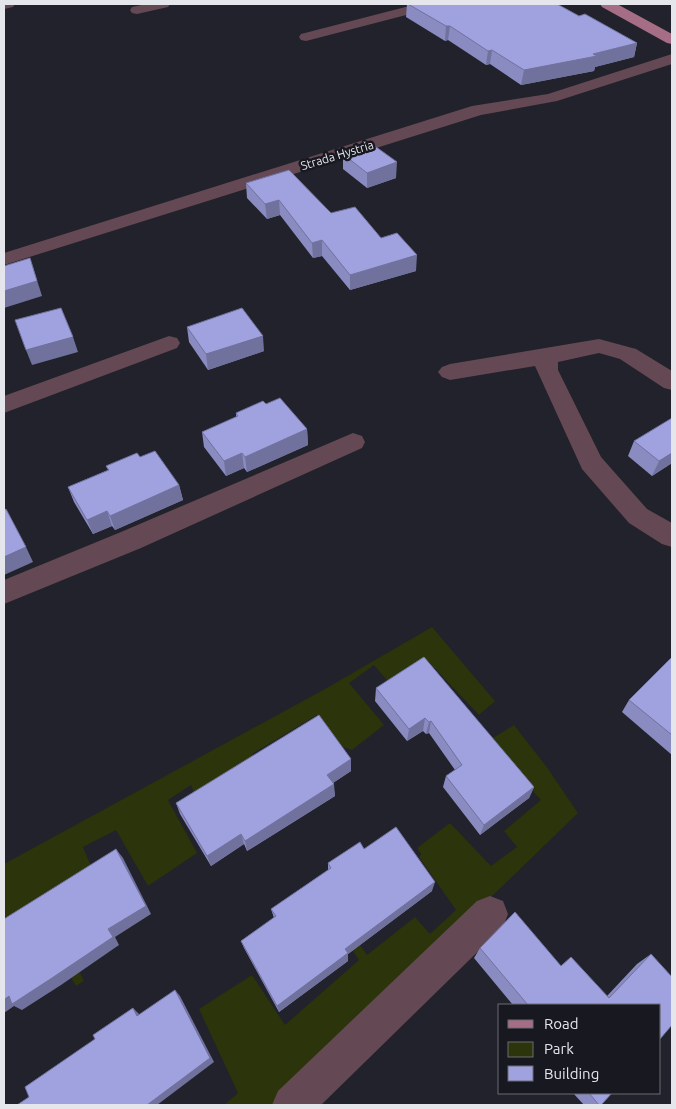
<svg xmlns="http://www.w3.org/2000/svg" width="676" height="1109" font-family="Ubuntu,sans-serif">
<rect width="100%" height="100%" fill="#21222b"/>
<!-- green -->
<g fill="#2b340a">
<path d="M 432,627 L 495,701 L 479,715 L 426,659 L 390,684 L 374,665 L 349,683 L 384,725 L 352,750 L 343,747 L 317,715 L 252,754 L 297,818 L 283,829 L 240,766 L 196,798 L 191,785 L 168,800 L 197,853 L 148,886 L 116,830 L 83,847 L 91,866 L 43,897 L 84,981 L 76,986 L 70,976 L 4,927 L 4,864 L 325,689 Z"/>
<path d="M 514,725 L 546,766 L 578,813 L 276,1105 L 224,1105 L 238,1093 L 199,1009 L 252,975 L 285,1025 L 359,960 L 313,890 L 317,884 L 367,955 L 415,917 L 430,934 L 456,910 L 419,857 L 421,854 L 417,848 L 450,823 L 491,866 L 517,847 L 504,831 L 541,800 L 488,741 Z"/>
</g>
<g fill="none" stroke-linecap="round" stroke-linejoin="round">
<!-- minor -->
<g fill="#644954" fill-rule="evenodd">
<path d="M 4,4 L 15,4 L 13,7 L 4,9 Z"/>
<path d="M 146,4 L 170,4 L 168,7 L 137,14 L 132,13 L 130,10 L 132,7 Z"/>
<path d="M 417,4 L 439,4 L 437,7 L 306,41 L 301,40 L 299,37 L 301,34 Z"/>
<path d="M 672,54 L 672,64 L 557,101 L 481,115 L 4,265 L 4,253 L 472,106 L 548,94 Z"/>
<path d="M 169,336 L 177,338 L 180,343 L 177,348 L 4,413 L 4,396 Z"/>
<path d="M 599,339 L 636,349 L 672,371 L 672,390 L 664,388 L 620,359 L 599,353 L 558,362 L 558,370 L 601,457 L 647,509 L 672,523 L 672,547 L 662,544 L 629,523 L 582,469 L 535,366 L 450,380 L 442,377 L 438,372 L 442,367 L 450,364 Z"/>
<path d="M 353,433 L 362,436 L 365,442 L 362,448 L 141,548 L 4,604 L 4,580 L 121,532 Z"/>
<path d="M 490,896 L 503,901 L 508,914 L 503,927 L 321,1105 L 272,1105 L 278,1091 L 477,901 Z"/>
</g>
<!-- major -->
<path fill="#a56e86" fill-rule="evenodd" d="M 600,4 L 617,4 L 672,34 L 672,44 L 667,43 L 602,7 Z"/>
</g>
<!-- wall -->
<g fill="#8a8bc1">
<path d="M 407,4 L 557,4 L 579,16 L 637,43 L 634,57 L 595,67 L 594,71 L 521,85 L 490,64 L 486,65 L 448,40 L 445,41 L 406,17 Z"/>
<path d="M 343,154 L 396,178 L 367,188 L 343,169 Z"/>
<path d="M 246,183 L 331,213 L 381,238 L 416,271 L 350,290 L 322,256 L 313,258 L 280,215 L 267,219 L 247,198 Z"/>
<path d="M 187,327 L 264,351 L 208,370 L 189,342 Z"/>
<path d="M 266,404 L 307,429 L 308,445 L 247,472 L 244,468 L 226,476 L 204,447 L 202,432 L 236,417 L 236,413 Z"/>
<path d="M 634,441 L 672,463 L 652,476 L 628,456 Z"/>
<path d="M 140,457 L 179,485 L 183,500 L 115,530 L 112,526 L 93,534 L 74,502 L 68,487 L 108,470 L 106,466 Z"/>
<path d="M 424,657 L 534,787 L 529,798 L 480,835 L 443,787 L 446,776 L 455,770 L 429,733 L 426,734 L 423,731 L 407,741 L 375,701 L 376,688 Z"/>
<path d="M 672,657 L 672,755 L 622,712 L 629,700 Z"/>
<path d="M 351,759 L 351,771 L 333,783 L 335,796 L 247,851 L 244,844 L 211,866 L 180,814 L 176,803 Z"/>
<path d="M 364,849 L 432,891 L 348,954 L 348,961 L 279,1012 L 244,948 L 241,941 L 274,918 L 271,909 L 328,870 L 328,863 Z"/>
<path d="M 480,948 L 561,966 L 607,996 L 637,964 L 651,954 L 660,1005 L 513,1005 L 474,958 Z"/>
<path d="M 573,1093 L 612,1093 L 601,1105 L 584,1105 Z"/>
</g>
<!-- shaded-wall -->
<g fill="#70719d">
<path d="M 446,26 L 450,26 L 448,40 L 445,41 Z"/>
<path d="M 637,43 L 634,57 L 595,67 L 594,71 L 521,85 L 524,70 Z"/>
<path d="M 492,50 L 490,64 L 486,65 L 488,51 Z"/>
<path d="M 397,162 L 396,178 L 367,188 L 367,173 Z"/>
<path d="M 279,200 L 280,215 L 267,219 L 265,204 Z"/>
<path d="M 322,240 L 322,256 L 313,258 L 312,243 Z"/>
<path d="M 417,255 L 416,271 L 350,290 L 350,275 Z"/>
<path d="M 30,258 L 42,296 L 4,308 L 4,291 Z"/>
<path d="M 263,336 L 264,351 L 208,370 L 206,354 Z"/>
<path d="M 73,337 L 78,352 L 32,365 L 26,350 Z"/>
<path d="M 307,429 L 308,445 L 247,472 L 245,457 Z"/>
<path d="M 242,453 L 244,468 L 226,476 L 224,461 Z"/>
<path d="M 672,453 L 672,463 L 652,476 L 659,461 Z"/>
<path d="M 179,485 L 183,500 L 115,530 L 110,516 Z"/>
<path d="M 107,511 L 112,526 L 93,534 L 87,520 Z"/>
<path d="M 26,547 L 33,562 L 4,575 L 4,557 Z"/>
<path d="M 425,718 L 423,731 L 407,741 L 409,729 Z"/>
<path d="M 431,721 L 429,733 L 426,734 L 429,722 Z"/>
<path d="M 351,759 L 351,771 L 328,786 L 327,775 Z"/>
<path d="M 334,784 L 335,796 L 247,851 L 245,841 Z"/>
<path d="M 534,787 L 529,798 L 480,835 L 484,825 Z"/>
<path d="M 241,834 L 244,844 L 211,866 L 207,856 Z"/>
<path d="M 116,849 L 123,858 L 151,914 L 115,937 L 119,945 L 61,985 L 22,1010 L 14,1006 L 4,1013 L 4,1000 L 108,929 Z"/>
<path d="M 435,882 L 432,891 L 348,954 L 348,961 L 279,1012 L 277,1006 L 345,949 Z"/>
<path d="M 175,990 L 180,996 L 214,1062 L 157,1105 L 147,1105 Z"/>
<path d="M 133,1008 L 139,1014 L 143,1022 L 137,1016 Z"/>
</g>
<!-- building -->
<g fill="#a0a2e0" stroke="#70719d">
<path d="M 408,4 L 557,4 L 579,16 L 585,14 L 637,43 L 593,54 L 597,56 L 524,70 L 492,50 L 488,51 L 450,26 L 446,26 Z"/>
<path d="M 372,144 L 397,162 L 367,173 L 343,154 Z"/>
<path d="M 289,170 L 331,213 L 355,207 L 381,238 L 397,233 L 417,255 L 350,275 L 322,240 L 312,243 L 279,200 L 265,204 L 246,183 Z"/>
<path d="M 30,258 L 37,281 L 4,291 L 4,266 Z"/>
<path d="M 61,308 L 73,337 L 26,350 L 15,320 Z"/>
<path d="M 242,308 L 263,336 L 206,354 L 187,327 Z"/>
<path d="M 280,398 L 307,429 L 245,457 L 242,453 L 224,461 L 202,432 L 238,416 L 236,413 L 263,401 L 266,404 Z"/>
<path d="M 672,418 L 672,453 L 659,461 L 634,441 Z"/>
<path d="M 155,451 L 179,485 L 110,516 L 107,511 L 87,520 L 68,487 L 109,470 L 106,466 L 137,453 L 140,457 Z"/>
<path d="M 6,509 L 26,547 L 4,557 L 4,510 Z"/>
<path d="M 424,657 L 534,787 L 484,825 L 446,776 L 462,765 L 431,721 L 429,722 L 425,718 L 409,729 L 376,688 Z"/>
<path d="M 672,657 L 672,735 L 629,700 Z"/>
<path d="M 319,715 L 351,759 L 327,775 L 334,784 L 245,841 L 241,834 L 207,856 L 176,803 Z"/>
<path d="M 396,827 L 435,882 L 345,949 L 348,953 L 277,1006 L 241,941 L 276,916 L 271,909 L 331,868 L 328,863 L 360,842 L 364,849 Z"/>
<path d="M 116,849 L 146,906 L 108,929 L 113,937 L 52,978 L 12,1004 L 9,996 L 4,1000 L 4,919 Z"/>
<path d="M 515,912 L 561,966 L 571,957 L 609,998 L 651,954 L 672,977 L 672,1025 L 660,1039 L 660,1005 L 528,1005 L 480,948 Z"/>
<path d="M 175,990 L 210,1058 L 147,1105 L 17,1105 L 29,1097 L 25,1087 L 95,1039 L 93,1035 L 133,1008 L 137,1016 Z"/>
<path d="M 589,1093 L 612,1093 L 601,1105 L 599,1105 Z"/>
</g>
<g text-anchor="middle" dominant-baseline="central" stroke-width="5" stroke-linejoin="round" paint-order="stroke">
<!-- far-street labels -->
<g font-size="12" fill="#e5e6ec" stroke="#181821">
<text transform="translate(337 155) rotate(-17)">Strada Hystria</text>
</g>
</g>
<!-- border -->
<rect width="676" height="1109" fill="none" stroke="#e5e6ec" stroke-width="10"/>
<!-- legend -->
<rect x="498" y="1004" width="162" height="90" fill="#181821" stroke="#6a6a72"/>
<rect x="508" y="1020" width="25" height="8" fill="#a56e86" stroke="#6a6a72"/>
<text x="544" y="1029" font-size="15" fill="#e5e6ec">Road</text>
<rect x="508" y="1042" width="25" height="15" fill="#2b340a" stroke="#6a6a72"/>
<text x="544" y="1054" font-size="15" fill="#e5e6ec">Park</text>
<rect x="508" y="1066" width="25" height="15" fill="#a0a2e0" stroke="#6a6a72"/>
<text x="544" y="1079" font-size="15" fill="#e5e6ec">Building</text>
</svg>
